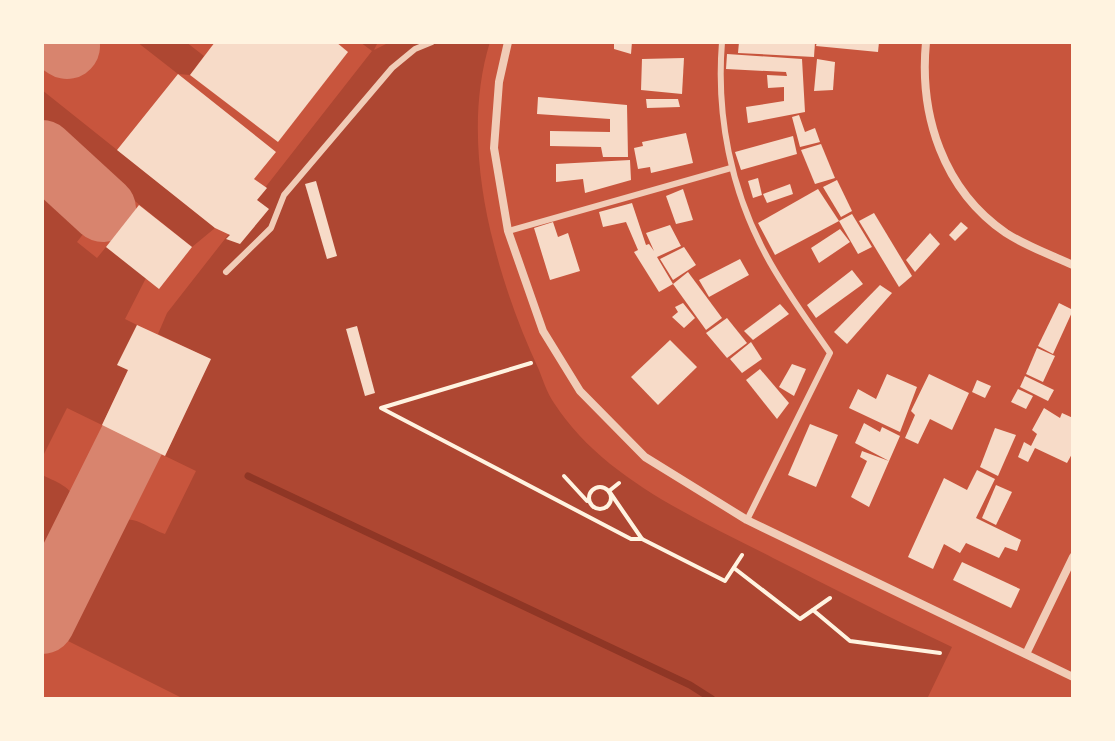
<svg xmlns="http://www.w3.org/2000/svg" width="1115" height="741" font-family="'Libre Baskerville',serif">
<rect width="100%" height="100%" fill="#c8553d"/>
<!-- green -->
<g fill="#ae4732">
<path d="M 137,42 L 186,42 L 204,56 L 190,75 L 178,74 Z"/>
<path d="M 360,42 L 378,42 L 374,50 L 390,42 L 490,42 C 470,106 477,180 494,245 C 505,288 520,329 539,370 C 543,380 547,393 554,403 C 603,479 696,518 773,558 C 833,588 892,619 952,647 L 927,699 L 184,699 L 58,636 L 108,530 C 129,508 142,526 165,534 L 196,471 L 165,456 L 210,359 L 158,334 L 167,313 L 372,51 Z"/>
<path d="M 42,90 L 215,228 L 192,247 L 120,189 L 114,196 L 42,136 Z"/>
<path d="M 42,196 L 87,229 L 77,242 L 97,258 L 106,247 L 146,278 L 125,319 L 137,325 L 118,365 L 128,370 L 102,425 L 67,408 L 42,458 Z"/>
<path d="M 42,475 C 61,484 78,489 75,512 L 42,580 Z"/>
</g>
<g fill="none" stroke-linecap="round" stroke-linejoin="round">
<!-- stream -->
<path stroke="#8f3625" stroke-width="7" d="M 248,476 L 690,685 L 712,699"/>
<!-- taxiway -->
<g stroke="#d8846e" stroke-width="66">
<path d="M 61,42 L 67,46"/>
<path d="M 42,153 L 103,209"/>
<path d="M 42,621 L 132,440"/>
</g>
</g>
<!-- building -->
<g fill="#f7dbc8">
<path d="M 215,42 L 336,42 L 348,52 L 278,142 L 190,75 Z"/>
<path d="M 614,42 L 632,42 L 631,54 L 614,49 Z"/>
<path d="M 739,42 L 815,42 L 814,57 L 738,53 Z"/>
<path d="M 817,42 L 879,42 L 878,52 L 816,46 Z"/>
<path d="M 727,54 L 802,59 L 805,112 L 748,123 L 746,107 L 784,101 L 784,87 L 768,88 L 767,75 L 787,76 L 786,72 L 726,69 Z"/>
<path d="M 684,58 L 682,94 L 641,90 L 642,59 Z"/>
<path d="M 817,59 L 835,62 L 833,90 L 814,91 Z"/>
<path d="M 178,74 L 276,152 L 254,179 L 267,188 L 257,200 L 269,209 L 240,244 L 226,239 L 230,235 L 215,228 L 117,150 Z"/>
<path d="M 538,97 L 627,105 L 628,157 L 603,157 L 601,147 L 550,146 L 550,131 L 610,132 L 610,119 L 537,114 Z"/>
<path d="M 646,99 L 678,99 L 680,107 L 647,108 Z"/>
<path d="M 799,115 L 805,132 L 815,128 L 820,142 L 800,147 L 792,117 Z"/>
<path d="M 686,133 L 693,163 L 651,173 L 650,167 L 638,169 L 634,148 L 643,146 L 642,142 Z"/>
<path d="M 793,136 L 797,154 L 741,170 L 735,152 Z"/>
<path d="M 821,144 L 835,178 L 815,184 L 801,150 Z"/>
<path d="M 630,160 L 631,180 L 585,193 L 583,179 L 556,182 L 556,164 Z"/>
<path d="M 758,178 L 762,195 L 753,198 L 748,181 Z"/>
<path d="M 837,180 L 852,211 L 841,217 L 823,187 Z"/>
<path d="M 316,181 L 337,256 L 327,259 L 305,184 Z"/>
<path d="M 790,184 L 793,194 L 767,203 L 763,194 Z"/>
<path d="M 683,189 L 693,220 L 676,224 L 666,196 Z"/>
<path d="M 818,189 L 839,221 L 775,255 L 758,223 Z"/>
<path d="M 632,203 L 646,245 L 649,244 L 654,251 L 646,233 L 670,225 L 681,246 L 657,257 L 673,284 L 659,292 L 634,252 L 638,250 L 626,222 L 603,227 L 599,212 Z"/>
<path d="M 139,205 L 192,247 L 159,289 L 106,247 Z"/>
<path d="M 874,213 L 912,276 L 899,287 L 859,221 Z"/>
<path d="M 852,214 L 872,247 L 858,254 L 839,221 Z"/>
<path d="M 553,222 L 558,237 L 568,233 L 580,271 L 550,280 L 534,228 Z"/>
<path d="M 961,222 L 968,228 L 955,241 L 949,235 Z"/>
<path d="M 840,229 L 850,242 L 819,263 L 811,248 Z"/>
<path d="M 930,233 L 940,244 L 915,272 L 906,260 Z"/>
<path d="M 684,247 L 696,265 L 673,280 L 660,259 Z"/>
<path d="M 740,259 L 749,275 L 709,297 L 699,280 Z"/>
<path d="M 852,270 L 863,284 L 816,318 L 807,305 Z"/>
<path d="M 688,272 L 722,318 L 706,330 L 673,284 Z"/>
<path d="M 880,285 L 892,293 L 847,344 L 834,332 Z"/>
<path d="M 683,303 L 695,318 L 684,328 L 672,317 L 678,312 L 675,307 Z"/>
<path d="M 1059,303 L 1073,310 L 1053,354 L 1038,346 Z"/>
<path d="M 780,304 L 789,314 L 753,340 L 744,331 Z"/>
<path d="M 727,318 L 747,343 L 727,358 L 706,333 Z"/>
<path d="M 137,325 L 211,359 L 165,456 L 102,425 L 128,370 L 117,365 Z"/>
<path d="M 357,326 L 375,393 L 365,396 L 346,329 Z"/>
<path d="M 670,340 L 697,367 L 658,405 L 631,377 Z"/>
<path d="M 751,342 L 762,359 L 742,373 L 730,359 Z"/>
<path d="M 1037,348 L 1055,356 L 1043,382 L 1026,374 Z"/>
<path d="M 792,364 L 806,369 L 794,396 L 779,387 Z"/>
<path d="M 760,369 L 789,403 L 777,419 L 746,380 Z"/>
<path d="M 887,374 L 917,387 L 900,432 L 849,408 L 858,389 L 876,399 Z"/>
<path d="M 929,374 L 969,393 L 952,430 L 930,419 L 918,444 L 905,438 L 915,415 L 911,411 Z"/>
<path d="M 1025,376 L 1054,390 L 1048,401 L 1020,387 Z"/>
<path d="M 977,380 L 991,386 L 985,398 L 972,392 Z"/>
<path d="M 1018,389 L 1033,396 L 1026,409 L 1011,402 Z"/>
<path d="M 1044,408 L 1060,418 L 1062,413 L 1073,418 L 1073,452 L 1067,463 L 1035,448 L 1028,462 L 1018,457 L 1024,442 L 1031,446 L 1037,434 L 1032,430 Z"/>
<path d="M 864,423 L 880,432 L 882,427 L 900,436 L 869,507 L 851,497 L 867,461 L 860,457 L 862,451 L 889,461 L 855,443 Z"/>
<path d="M 810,424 L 838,435 L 816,487 L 788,475 Z"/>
<path d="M 995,428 L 1016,435 L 998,476 L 980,467 Z"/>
<path d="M 977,470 L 995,479 L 976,518 L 1021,540 L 1017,551 L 1005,547 L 999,558 L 966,543 L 960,553 L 944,544 L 933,569 L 908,557 L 944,478 L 967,490 Z"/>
<path d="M 996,485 L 1012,492 L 996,525 L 982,518 Z"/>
<path d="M 962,562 L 1020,589 L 1011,608 L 953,580 Z"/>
</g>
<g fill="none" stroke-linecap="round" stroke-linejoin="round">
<!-- path -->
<g stroke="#fff3e0" stroke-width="4">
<path d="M 531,363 L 381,408 L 631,539 L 642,539"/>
<path d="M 564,476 L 587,501"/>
<path d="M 619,483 L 609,491 L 642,539 L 725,581 L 742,555"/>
<circle cx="600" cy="498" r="11"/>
<path d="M 734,568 L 800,619 L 830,598"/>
<path d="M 813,610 L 850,641 L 940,653"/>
</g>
<!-- service -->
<g stroke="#f1ccb7" stroke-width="6">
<path d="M 722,42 C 716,116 731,190 766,255 C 784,289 808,321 830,353 L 747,520"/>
<path d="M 508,231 L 731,168"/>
<path d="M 226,272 L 271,228 L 284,195 L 392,68 L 415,49 L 432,42"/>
</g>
<!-- minor -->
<g stroke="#f1ccb7" stroke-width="8">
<path d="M 508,42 L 499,82 L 494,148 L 508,231 L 543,331 L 580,391 L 645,457 L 747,520 L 1073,677"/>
<path d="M 926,42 C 919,115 943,190 1006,233 C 1026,246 1051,255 1073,265"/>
<path d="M 1026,654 L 1073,557"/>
</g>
</g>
<!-- border -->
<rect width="1115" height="741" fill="none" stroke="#fff3e0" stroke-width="88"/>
</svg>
